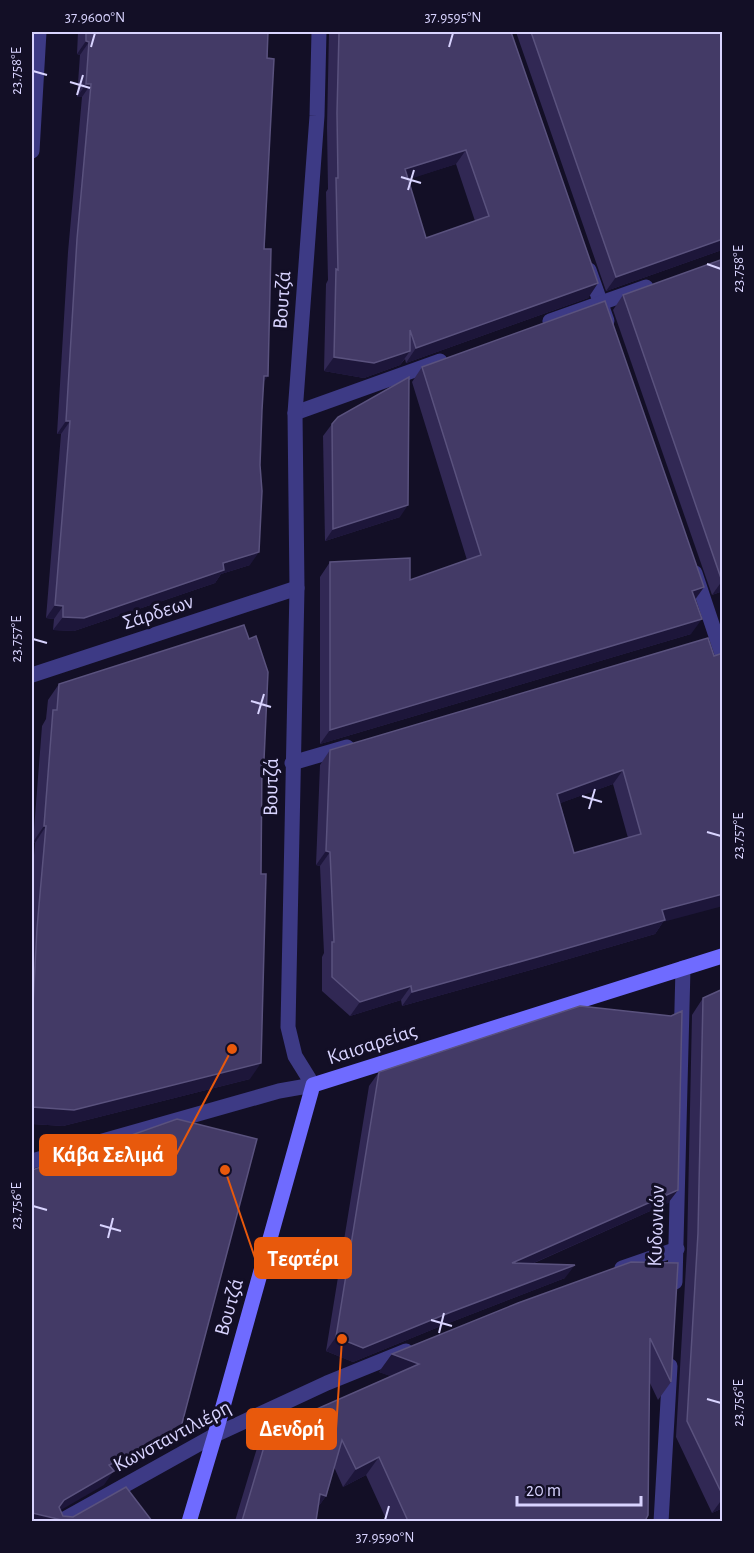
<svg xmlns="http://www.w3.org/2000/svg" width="754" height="1553" font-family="'Alegreya Sans',sans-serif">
<rect width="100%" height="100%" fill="#130f26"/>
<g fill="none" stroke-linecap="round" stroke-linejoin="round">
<!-- street -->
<g stroke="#3d3a85" stroke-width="15">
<path d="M 32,151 L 39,32"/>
<path d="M 589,270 L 607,321"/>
<path d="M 550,321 L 646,287"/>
<path d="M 295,413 L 440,361"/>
<path d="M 695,573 L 722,654"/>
<path d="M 32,675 L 297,588"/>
<path d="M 292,763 L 347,747"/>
<path d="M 32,1161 L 279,1091 L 313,1085 L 295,1056 L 288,1027 L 297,588 L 295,413 L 317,116 L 319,32"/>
<path d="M 622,1268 L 677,1249"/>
<path d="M 675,1282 L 683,968"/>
<path d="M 59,1522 L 215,1435 L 327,1383 L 406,1351"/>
<path d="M 661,1522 L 670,1366"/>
</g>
<!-- secondary -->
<path stroke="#6f6bff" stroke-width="15" d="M 189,1522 L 215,1435 L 313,1085 L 722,956"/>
</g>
<!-- wall -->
<g fill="#312854" fill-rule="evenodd">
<path d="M 78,32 L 268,32 L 263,383 L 250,565 L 221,574 L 215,583 L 74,631 L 53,630 L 54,619 L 46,618 L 61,434 L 57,434 L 68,252 L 82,97 L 77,97 L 80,55 L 77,54 Z"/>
<path d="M 329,32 L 511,32 L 598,283 L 588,298 L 406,363 L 405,359 L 400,365 L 364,378 L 324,371 L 326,284 L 328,280 L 326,192 L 328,189 L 327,127 ZM 456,164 L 475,221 L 426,238 L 408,179 Z"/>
<path d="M 516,32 L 723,32 L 723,251 L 719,251 L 606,291 Z"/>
<path d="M 723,259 L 723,591 L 712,595 L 613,310 L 623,295 Z"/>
<path d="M 422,367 L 704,587 L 695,600 L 691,634 L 320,744 L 320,577 L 330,562 L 410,580 L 467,560 L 412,382 Z"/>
<path d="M 332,424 L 400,517 L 325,541 L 323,436 Z"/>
<path d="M 714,656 L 663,922 L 655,934 L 527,971 L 402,1006 L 401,1000 L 350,1016 L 322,991 L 322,957 L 324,953 L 320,866 L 316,865 L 320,765 L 330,750 ZM 613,784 L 628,838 L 574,853 L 560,803 Z"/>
<path d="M 59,684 L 264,760 L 262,763 L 250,1079 L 63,1126 L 32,1124 L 32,880 L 35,843 L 33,842 L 42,726 L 46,719 L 48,700 Z"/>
<path d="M 723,989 L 723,1508 L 712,1513 L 676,1437 L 687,1249 L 692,1015 L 703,998 Z"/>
<path d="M 379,1072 L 678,1190 L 668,1203 L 532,1264 L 565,1278 L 441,1326 L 353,1362 L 326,1351 L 369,1086 Z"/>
<path d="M 631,1262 L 671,1382 L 658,1400 L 649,1381 L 645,1521 L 387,1521 L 366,1475 L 343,1487 L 334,1467 L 326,1496 L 318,1507 L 316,1521 L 235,1521 L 257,1448 L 269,1430 L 391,1376 L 379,1372 L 392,1354 Z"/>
</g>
<!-- shaded-wall -->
<g fill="#1d163a">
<path d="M 86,41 L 89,42 L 80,55 L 77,54 Z"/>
<path d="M 86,84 L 91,84 L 82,97 L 77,97 Z"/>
<path d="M 466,150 L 456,164 L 395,184 L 405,169 Z"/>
<path d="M 723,239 L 723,251 L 719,251 L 606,291 L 616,277 Z"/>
<path d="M 598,283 L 588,298 L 406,363 L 416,348 Z"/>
<path d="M 410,351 L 400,365 L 364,378 L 324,371 L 334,357 Z"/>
<path d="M 264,376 L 268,376 L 259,389 Z"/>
<path d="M 66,421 L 70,421 L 61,434 L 57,434 Z"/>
<path d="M 408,505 L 400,517 L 325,541 L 333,529 Z"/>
<path d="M 259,552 L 250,565 L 221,574 L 215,583 L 74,631 L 53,630 L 63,617 Z"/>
<path d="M 723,580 L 723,591 L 712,595 L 722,581 Z"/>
<path d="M 704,587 L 693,602 L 692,591 Z"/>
<path d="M 55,605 L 63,606 L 54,619 L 46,618 Z"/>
<path d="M 702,619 L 691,634 L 320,744 L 330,730 Z"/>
<path d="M 623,770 L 613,784 L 547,808 L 557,794 Z"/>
<path d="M 44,826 L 46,826 L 35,843 L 33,842 Z"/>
<path d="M 326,851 L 330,852 L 320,866 L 316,865 Z"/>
<path d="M 723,894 L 723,906 L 663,922 L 655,934 L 527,971 L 402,1006 L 412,992 L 662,910 Z"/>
<path d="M 411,986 L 401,1000 L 350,1016 L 360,1002 Z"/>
<path d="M 261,1063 L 250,1079 L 63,1126 L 32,1124 L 32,1107 Z"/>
<path d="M 678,1190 L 668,1203 L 502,1277 L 512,1263 Z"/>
<path d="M 575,1265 L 565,1278 L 441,1326 L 353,1362 L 326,1351 L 336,1337 L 451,1312 Z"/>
<path d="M 392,1354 L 419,1364 L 406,1382 L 379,1372 Z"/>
<path d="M 180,1431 L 170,1445 L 113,1472 L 104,1485 L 54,1514 L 64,1500 L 109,1465 Z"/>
<path d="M 379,1457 L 366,1475 L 343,1487 L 356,1469 Z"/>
<path d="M 320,1494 L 326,1496 L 313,1514 Z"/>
<path d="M 723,1498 L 723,1508 L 712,1513 Z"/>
<path d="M 32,1513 L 66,1521 L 32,1521 Z"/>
</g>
<!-- building -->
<g fill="#433a66" stroke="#5a527e" stroke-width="1.5" fill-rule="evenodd">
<path d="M 86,32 L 268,32 L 267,58 L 274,59 L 264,249 L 271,249 L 268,376 L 264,376 L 262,410 L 260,465 L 262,491 L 259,552 L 223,563 L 224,570 L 84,618 L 63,617 L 63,606 L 55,605 L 70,421 L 66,421 L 77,239 L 91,84 L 86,84 L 89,42 L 86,41 Z"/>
<path d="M 339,32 L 511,32 L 598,283 L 416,348 L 410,330 L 410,351 L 374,363 L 334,357 L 336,269 L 338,270 L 336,178 L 338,178 L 337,113 ZM 466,150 L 489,216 L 426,238 L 405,169 Z"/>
<path d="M 531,32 L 723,32 L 723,239 L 616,277 Z"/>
<path d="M 723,259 L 723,580 L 722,581 L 623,295 Z"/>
<path d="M 605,301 L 704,587 L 692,591 L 702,619 L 330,730 L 330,562 L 410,558 L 410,580 L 481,555 L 422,367 Z"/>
<path d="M 409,377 L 408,505 L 333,529 L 332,424 L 338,417 Z"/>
<path d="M 244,625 L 249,639 L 256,636 L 268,672 L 264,760 L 262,760 L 261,874 L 266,874 L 261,1063 L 74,1110 L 32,1107 L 32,1023 L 37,928 L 46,826 L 44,826 L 53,710 L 57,710 L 59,684 Z"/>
<path d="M 708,638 L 714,656 L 723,653 L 723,894 L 662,910 L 665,920 L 537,957 L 412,992 L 411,986 L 360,1002 L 332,977 L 332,942 L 334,942 L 330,852 L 326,851 L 330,750 ZM 623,770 L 641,834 L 574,853 L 557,794 Z"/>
<path d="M 723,989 L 723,1496 L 687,1421 L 698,1233 L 703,998 Z"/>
<path d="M 580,1006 L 671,1016 L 682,1011 L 678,1190 L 512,1263 L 575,1265 L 451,1312 L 363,1348 L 336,1337 L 379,1072 Z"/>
<path d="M 177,1119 L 257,1139 L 180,1431 L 109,1465 L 114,1471 L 64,1500 L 59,1507 L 63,1516 L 73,1517 L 126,1487 L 152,1521 L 66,1521 L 32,1513 L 32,1170 Z"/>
<path d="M 631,1262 L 678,1263 L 671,1382 L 650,1338 L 648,1515 L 645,1521 L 408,1521 L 379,1457 L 356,1469 L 342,1440 L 326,1496 L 320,1494 L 316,1521 L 242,1521 L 269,1430 L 419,1364 L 392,1354 L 518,1303 Z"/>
</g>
<!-- ticks -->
<path fill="none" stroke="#d9d4ff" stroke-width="2" d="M 91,47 L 95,33M 449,47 L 453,33M 33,71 L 47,75M 70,82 L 90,88M 77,95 L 83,75M 401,177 L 421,183M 408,190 L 414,170M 707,264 L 721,269M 33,639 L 47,643M 251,701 L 271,707M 258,714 L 264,694M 582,796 L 602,802M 589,809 L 595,789M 707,832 L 721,836M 33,1206 L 47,1210M 100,1225 L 121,1231M 108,1238 L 113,1218M 431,1320 L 452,1326M 439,1333 L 444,1313M 707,1399 L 721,1403M 385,1520 L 389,1506"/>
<g text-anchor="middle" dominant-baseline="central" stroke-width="6" stroke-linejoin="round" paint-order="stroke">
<!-- street labels -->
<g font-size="21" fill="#d9d4ff" stroke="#130f26">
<text transform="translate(282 300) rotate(-86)">Βουτζά</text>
<text transform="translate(158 612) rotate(-18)">Σάρδεων</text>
<text transform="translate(271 787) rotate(-89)">Βουτζά</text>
<text transform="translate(372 1044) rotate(-18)">Καισαρείας</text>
<text transform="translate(656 1226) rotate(-88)">Κυδωνιών</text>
<text transform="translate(229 1307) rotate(-74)">Βουτζά</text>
<text transform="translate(172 1436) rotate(-28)">Κωνσταντιλιέρη</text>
</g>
</g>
<!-- callouts -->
<path fill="none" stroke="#e8590c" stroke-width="2" d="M232 1049L176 1155M225 1170L255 1258M342 1339L336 1429"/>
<g fill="#e8590c" stroke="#130f26" stroke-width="2">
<circle cx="232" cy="1049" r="6"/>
<circle cx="225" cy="1170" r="6"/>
<circle cx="342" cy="1339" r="6"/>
</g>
<g fill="#e8590c" stroke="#e8590c" stroke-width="2">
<rect x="40" y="1135" width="136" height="40" rx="6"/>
<rect x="255" y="1238" width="96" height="40" rx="6"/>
<rect x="247" y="1409" width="89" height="40" rx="6"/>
</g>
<g font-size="22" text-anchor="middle" font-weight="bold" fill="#fff">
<text x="108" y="1162">Κάβα Σελιμά</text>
<text x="303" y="1266">Τεφτέρι</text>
<text x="292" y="1436">Δενδρή</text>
</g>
<!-- border -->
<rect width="754" height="1553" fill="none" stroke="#130f26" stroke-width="66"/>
<!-- scale -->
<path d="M517 1496v9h124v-9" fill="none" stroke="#d9d4ff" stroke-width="3"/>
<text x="526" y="1496" font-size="18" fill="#d9d4ff" stroke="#130f26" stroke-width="4.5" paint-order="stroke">20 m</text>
<rect x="33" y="33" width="688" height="1487" fill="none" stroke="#d9d4ff" stroke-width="2"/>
<g font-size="15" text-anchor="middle" fill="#d9d4ff">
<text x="95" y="22">37.9600°N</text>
<text x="453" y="22">37.9595°N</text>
<text transform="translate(16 71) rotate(-90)" y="5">23.758°E</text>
<text transform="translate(738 269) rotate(-90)" y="5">23.758°E</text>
<text transform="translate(16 639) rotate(-90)" y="5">23.757°E</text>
<text transform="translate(738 836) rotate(-90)" y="5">23.757°E</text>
<text transform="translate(16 1206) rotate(-90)" y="5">23.756°E</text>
<text transform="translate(738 1403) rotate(-90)" y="5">23.756°E</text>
<text x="385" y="1542">37.9590°N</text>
</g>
</svg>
